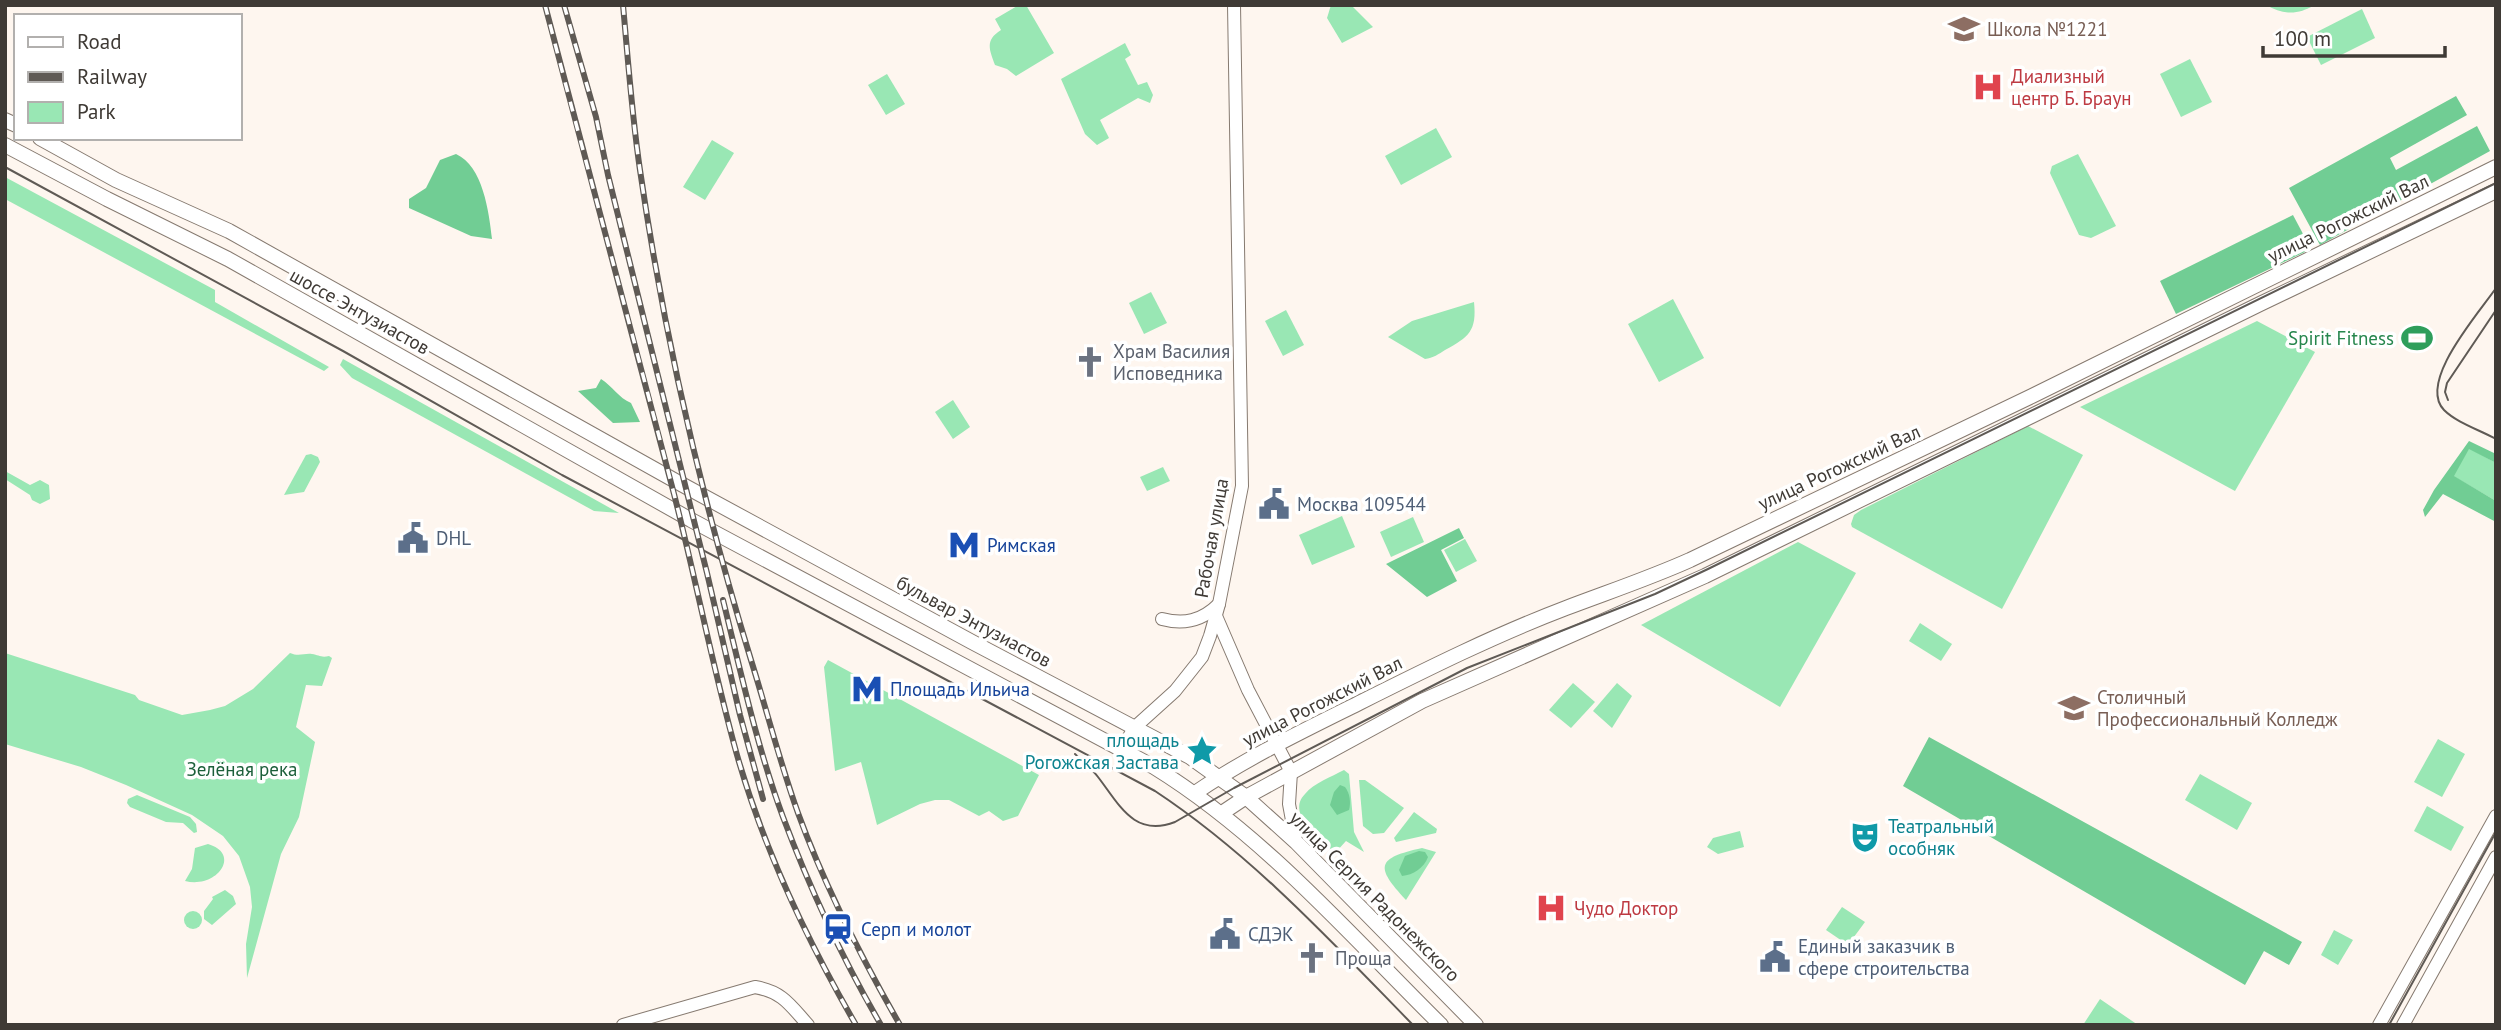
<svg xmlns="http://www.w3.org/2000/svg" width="2501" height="1030" font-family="'PT Sans',sans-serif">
<rect width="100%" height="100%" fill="#fef6ef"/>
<!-- green -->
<g fill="#99e7b4">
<path d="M 1019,5 L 1026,5 L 1054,53 L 1016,76 L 1007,69 L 995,65 C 989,49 985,40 1001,30 L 995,19 Z"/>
<path d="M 1331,5 L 1351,5 L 1373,27 L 1342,43 L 1327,18 Z"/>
<path d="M 2266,5 L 2315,5 C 2297,15 2284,15 2266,5 Z"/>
<path d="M 2362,9 L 2375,38 L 2321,65 L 2307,37 Z"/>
<path d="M 1125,43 L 1131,55 L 1125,59 L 1138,85 L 1147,82 L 1153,95 L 1150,103 L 1138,98 L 1100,120 L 1109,138 L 1097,145 L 1085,134 L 1061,79 Z"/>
<path d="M 2190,59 L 2212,102 L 2181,117 L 2160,74 Z"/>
<path d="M 887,74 L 905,104 L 886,115 L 868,85 Z"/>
<path d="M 1436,128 L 1452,157 L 1401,185 L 1385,156 Z"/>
<path d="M 712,140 L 734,153 L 705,200 L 683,187 Z"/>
<path d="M 2078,154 L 2116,226 L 2091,238 L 2079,235 L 2050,173 L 2052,166 Z"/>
<path d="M 5,177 L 215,290 L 215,302 L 329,367 L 324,371 L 5,199 Z"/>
<path d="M 1151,292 L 1167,323 L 1144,334 L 1129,303 Z"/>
<path d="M 1673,299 L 1704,358 L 1659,382 L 1628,324 Z"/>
<path d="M 1474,302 C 1477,331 1469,337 1445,350 C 1439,354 1433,358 1425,359 L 1388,337 L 1412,321 Z"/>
<path d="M 1286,310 L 1304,345 L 1283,356 L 1265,321 Z"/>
<path d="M 2257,321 L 2315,352 L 2235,491 L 2080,407 Z"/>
<path d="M 343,359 L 619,513 L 594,511 L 352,378 L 340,365 Z"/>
<path d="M 953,400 L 970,427 L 953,439 L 935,412 Z"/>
<path d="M 2028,426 L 2083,455 L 2002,609 L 1852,527 L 1851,524 L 1854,515 L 1861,510 Z"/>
<path d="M 2469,448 L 2496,463 L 2496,501 L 2453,476 Z"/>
<path d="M 311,454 L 318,457 L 320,462 L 304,492 L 284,495 L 306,455 Z"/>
<path d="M 1163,467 L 1170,481 L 1147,491 L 1140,477 Z"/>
<path d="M 5,471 L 30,485 L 40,480 L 49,485 L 50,499 L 40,504 L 32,500 L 30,495 L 5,479 Z"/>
<path d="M 1342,516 L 1355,547 L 1312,565 L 1299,535 Z"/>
<path d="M 1413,517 L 1424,542 L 1391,557 L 1380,532 Z"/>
<path d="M 1465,539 L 1477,561 L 1456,572 L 1444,550 Z"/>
<path d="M 1798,542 L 1856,573 L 1780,707 L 1641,625 Z"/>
<path d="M 1920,623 L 1952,644 L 1941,661 L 1909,641 Z"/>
<path d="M 5,653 L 135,695 L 139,700 L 182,715 L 210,710 L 225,706 L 253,689 L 290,653 C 299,657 304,653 312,654 C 319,655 321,658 329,656 L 332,658 L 322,686 L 306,685 L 296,727 L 315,742 L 299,817 L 281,854 L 247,978 L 246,944 L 252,907 L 250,887 L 239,856 L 223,836 L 192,815 L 126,785 L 81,767 L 5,744 Z"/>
<path d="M 828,660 L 1039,775 L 1018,816 L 1003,821 L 989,811 L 979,816 L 949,800 L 935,800 L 920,804 L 877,825 L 861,762 L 835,771 L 824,667 Z"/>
<path d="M 1573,683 L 1595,702 L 1571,728 L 1549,710 Z"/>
<path d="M 1617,683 L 1632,696 L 1612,728 L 1593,711 Z"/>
<path d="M 2438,739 L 2465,754 L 2442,797 L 2414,782 Z"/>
<path d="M 1344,770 L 1349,774 L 1354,832 L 1364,852 L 1346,841 L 1335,853 C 1322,840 1285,814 1305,794 C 1314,783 1331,777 1344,770 Z"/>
<path d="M 2200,774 L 2252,803 L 2237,830 L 2185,800 Z"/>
<path d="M 1359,780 L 1365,780 L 1404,808 L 1384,833 L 1373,834 L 1363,826 Z"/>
<path d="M 137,795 L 190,817 L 196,824 L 197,832 L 194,833 L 183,823 L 166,822 L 130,807 L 127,803 L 128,799 Z"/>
<path d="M 2427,806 L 2464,827 L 2451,851 L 2414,831 Z"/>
<path d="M 1414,812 L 1437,829 L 1436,833 L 1396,842 L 1394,838 Z"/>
<path d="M 1740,831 L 1744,847 L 1718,854 L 1707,847 L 1713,838 Z"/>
<path d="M 208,844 C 242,854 217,889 185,881 L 192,869 L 195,848 Z"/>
<path d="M 1422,848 L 1436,852 L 1406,900 C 1374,866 1377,858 1422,848 Z"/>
<path d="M 225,890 L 233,896 L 236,904 L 212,925 L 204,919 L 204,911 L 213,899 L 212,897 Z"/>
<path d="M 1842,907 L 1865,922 L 1848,945 L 1826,930 Z"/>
<circle cx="193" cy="920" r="9"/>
<path d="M 2334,930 L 2353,940 L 2338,965 L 2321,955 Z"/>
<path d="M 2100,999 L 2138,1025 L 2083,1025 Z"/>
</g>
<!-- forest -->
<g fill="#71cd94">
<path d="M 2456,96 L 2467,115 L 2390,158 L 2396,170 L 2477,126 L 2490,151 L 2320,245 L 2289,188 Z"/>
<path d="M 456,154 C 483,166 489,212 492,239 L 471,236 L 409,208 L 409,199 L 426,188 L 440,160 Z"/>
<path d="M 2293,215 L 2311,249 L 2176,314 L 2160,281 Z"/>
<path d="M 601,379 C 612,386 619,398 631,403 L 640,422 L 613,423 L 578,391 L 596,388 Z"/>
<path d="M 2469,441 L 2496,454 L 2496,463 L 2469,449 L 2454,476 L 2496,501 L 2496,522 L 2443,494 L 2425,517 L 2423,510 L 2434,490 Z"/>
<path d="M 1459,528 L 1464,538 L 1441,550 L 1457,581 L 1427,597 L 1386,564 Z"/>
<path d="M 1929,737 L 2302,942 L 2289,965 L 2264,951 L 2245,985 L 1903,786 Z"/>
<path d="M 1340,785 L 1345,787 C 1350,793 1351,803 1349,810 L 1337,815 L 1330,805 L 1334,792 Z"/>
<path d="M 1419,851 L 1425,852 L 1428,857 C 1424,868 1413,875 1402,876 L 1399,870 L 1405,856 Z"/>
</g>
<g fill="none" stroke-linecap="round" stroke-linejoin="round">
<defs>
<g id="minor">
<path d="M 1216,616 L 1248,690 L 1291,772 L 1289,804 L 1296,842"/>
<path d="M 1162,619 C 1184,625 1202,621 1219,604"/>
<path d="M 1122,749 L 1134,728 L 1175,691 L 1202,657 L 1210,636 L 1219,604 L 1242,486 L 1234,5"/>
<path d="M 623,1025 L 755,987 C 783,992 790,1005 808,1025"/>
<path d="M 2379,1025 L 2496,816"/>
<path d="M 2403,1025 L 2496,857"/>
</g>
<g id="major">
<path d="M 5,120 L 16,125"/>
<path d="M 40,138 L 116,180 L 229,231 L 681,484 L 972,642 L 1190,757 L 1246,797 L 1296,842 L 1476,1025"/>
<path d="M 5,145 L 107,199 L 228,259 L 691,520 L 1154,767 C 1264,835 1349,934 1441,1025"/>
<path d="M 1195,793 C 1246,758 1303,731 1359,703 C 1427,669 1495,635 1566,608 C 1608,592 1650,578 1690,560 L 2032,396 L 2496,167"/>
<path d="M 1222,813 L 1246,797 L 1422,701 L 1705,576 L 2262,303 L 2496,191"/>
</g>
</defs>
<!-- minor casing -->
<use href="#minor" stroke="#867a70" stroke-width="14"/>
<!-- major casing -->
<use href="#major" stroke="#867a70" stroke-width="16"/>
<!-- minor -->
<use href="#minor" stroke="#fff" stroke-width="12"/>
<!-- major -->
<use href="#major" stroke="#fff" stroke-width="14"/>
<!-- tram -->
<g stroke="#5f5a55" stroke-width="2">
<path d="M 5,167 L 343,351 L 562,475 L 1155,791 C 1252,855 1332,942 1413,1025"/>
<path d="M 2496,288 C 2479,313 2417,382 2444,410 C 2457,423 2480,430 2496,439"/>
<path d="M 2448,400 L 2445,392 L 2447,383 L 2496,310"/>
<path d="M 1075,754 C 1083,762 1092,769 1098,777 C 1119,804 1134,838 1175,822 L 1234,788 L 1467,668 L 1655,594 L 1708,569 L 2496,183"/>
<path d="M 2389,1025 L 2496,832"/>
</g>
<defs>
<g id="rail">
<path d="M 545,5 C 587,168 632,331 674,494 C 696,580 713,669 737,755 C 764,850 807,940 856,1025"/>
<path d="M 564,5 L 596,117 L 608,175 L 707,573 L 740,715 L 763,799"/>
<path d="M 623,5 C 628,60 632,116 640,170 C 664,336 702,500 751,660 C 767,711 780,763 798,813 C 825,887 861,957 900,1025"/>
<path d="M 723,600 C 741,673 757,747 783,817 C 810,889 842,958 881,1025"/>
</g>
</defs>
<!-- rail casing -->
<use href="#rail" stroke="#5f5a55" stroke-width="6"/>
<!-- rail -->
<use href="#rail" stroke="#fff" stroke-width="3.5" stroke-dasharray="10" stroke-linecap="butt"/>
</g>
<!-- icons -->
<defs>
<symbol id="school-bare" viewBox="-9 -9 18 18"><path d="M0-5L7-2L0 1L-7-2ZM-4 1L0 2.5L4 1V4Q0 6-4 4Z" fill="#8d6e63" stroke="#fff" stroke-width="2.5" paint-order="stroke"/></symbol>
<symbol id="hospital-bare" viewBox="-9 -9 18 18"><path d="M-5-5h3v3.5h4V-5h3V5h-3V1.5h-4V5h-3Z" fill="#e0444e" stroke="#fff" stroke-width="2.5" paint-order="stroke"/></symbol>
<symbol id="stadium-bare" viewBox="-9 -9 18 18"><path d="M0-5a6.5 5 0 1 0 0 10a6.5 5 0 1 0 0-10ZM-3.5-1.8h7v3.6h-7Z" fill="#2e9e5b" stroke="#fff" stroke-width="2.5" paint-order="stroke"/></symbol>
<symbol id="church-bare" viewBox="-9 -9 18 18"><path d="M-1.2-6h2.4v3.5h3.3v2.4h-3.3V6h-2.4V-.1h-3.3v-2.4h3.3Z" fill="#6b7280" stroke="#fff" stroke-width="2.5" paint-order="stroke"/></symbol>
<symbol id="civic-bare" viewBox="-9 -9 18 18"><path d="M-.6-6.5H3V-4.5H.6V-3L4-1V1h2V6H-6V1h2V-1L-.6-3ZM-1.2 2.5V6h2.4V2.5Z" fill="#5c6f8a" stroke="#fff" stroke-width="2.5" paint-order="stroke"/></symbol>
<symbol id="metro-bare" viewBox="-9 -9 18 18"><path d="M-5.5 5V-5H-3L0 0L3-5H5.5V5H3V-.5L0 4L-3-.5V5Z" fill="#1a4fb4" stroke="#fff" stroke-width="2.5" paint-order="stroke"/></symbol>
<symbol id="university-bare" viewBox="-9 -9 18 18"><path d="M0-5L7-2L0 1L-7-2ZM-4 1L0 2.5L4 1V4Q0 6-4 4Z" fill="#8d6e63" stroke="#fff" stroke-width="2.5" paint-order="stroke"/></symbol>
<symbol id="sight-bare" viewBox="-9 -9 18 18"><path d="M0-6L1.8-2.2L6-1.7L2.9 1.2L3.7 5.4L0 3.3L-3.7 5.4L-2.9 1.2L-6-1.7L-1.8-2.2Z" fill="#0f9aa8" stroke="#fff" stroke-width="2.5" paint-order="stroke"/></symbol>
<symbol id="theatre-bare" viewBox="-9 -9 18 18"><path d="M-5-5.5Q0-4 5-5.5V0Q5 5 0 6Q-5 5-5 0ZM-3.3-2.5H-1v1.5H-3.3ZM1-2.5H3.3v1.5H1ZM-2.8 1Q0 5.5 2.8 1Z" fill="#0f9aa8" stroke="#fff" stroke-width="2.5" paint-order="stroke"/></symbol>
<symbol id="station-bare" viewBox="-9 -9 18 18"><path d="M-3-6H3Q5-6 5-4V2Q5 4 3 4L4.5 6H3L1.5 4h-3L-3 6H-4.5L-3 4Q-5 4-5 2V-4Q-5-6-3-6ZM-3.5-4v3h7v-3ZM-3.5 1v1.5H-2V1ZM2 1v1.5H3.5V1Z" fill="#1a4fb4" stroke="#fff" stroke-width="2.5" paint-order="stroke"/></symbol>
</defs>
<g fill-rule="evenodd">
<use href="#school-bare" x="1942" y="7" width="44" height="44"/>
<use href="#hospital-bare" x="1966" y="65" width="44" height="44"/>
<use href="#stadium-bare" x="2395" y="316" width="44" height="44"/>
<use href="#church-bare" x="1068" y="340" width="44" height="44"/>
<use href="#civic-bare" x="1252" y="482" width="44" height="44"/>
<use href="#civic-bare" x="391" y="516" width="44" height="44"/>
<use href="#metro-bare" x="942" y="523" width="44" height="44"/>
<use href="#metro-bare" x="845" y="667" width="44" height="44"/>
<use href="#university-bare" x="2052" y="686" width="44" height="44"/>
<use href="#sight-bare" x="1180" y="729" width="44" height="44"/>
<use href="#theatre-bare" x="1843" y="815" width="44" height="44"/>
<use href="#hospital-bare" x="1529" y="886" width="44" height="44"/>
<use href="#station-bare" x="816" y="907" width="44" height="44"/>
<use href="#civic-bare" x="1203" y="912" width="44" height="44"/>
<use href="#civic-bare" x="1753" y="935" width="44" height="44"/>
<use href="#church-bare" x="1290" y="936" width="44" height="44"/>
</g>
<g text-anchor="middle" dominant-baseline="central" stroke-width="7" stroke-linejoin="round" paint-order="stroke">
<!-- education labels -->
<g font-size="19" fill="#785e54" stroke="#fff" text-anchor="start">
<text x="1987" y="29">Школа №1221</text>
<text x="2097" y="697">Столичный<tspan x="2097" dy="22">Профессиональный Колледж</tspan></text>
</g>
<!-- health labels -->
<g font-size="19" fill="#be3a42" stroke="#fff" text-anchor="start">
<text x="2011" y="76">Диализный<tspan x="2011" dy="22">центр Б. Браун</tspan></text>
<text x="1574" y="908">Чудо Доктор</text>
</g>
<!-- street labels -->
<g font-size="19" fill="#3f3a35" stroke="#fff">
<text transform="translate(2348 218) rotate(-26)">улица Рогожский Вал</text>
<text transform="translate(360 311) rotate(29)">шоссе Энтузиастов</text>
<text transform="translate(1839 467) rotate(-25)">улица Рогожский Вал</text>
<text transform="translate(1211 538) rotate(-80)">Рабочая улица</text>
<text transform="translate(974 621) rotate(28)">бульвар Энтузиастов</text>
<text transform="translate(1322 701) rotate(-27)">улица Рогожский Вал</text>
<text transform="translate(1375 896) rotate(45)">улица Сергия Радонежского</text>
</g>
<!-- leisure labels -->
<g font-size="19" fill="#27864d" stroke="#fff" text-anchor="end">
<text x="2394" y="338">Spirit Fitness</text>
</g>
<!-- worship labels -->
<g font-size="19" fill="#5b616d" stroke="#fff" text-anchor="start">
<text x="1113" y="351">Храм Василия<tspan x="1113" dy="22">Исповедника</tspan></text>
<text x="1335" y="958">Проща</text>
</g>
<!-- service labels -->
<g font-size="19" fill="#4e5e75" stroke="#fff" text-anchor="start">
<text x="1297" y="504">Москва 109544</text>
<text x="436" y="538">DHL</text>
<text x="1248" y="934">СДЭК</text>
<text x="1798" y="946">Единый заказчик в<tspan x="1798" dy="22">сфере строительства</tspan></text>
</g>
<!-- transit labels -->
<g font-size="19" fill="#164399" stroke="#fff" text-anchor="start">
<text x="987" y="545">Римская</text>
<text x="890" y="689">Площадь Ильича</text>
<text x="861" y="929">Серп и молот</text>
</g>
<!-- culture labels -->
<g font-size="19" fill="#0d838f" stroke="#fff" text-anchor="end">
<text x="1179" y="740">площадь<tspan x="1179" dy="22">Рогожская Застава</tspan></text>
<text x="1888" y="826" text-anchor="start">Театральный<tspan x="1888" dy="22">особняк</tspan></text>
</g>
<!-- park labels -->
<g font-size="19" fill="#1c5f3a" stroke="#fff">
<text x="242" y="769">Зелёная река</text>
</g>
</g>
<!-- border -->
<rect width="2501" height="1030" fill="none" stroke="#3f3a35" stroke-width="14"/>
<!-- legend -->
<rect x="14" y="14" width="228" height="126" fill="#ffffff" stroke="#b2b0ae" stroke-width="2"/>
<rect x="28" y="37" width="35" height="10" fill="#ffffff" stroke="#b2b0ae" stroke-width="2"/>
<text x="77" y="49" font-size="21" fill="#3f3a35">Road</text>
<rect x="28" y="72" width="35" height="10" fill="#5f5a55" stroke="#b2b0ae" stroke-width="2"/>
<text x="77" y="84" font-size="21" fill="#3f3a35">Railway</text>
<rect x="28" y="102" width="35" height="21" fill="#99e7b4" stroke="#b2b0ae" stroke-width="2"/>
<text x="77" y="119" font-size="21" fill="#3f3a35">Park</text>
<!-- scale -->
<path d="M2263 46v10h182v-10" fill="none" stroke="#3f3a35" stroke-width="3.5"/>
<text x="2274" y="46" font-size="21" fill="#3f3a35" stroke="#ffffff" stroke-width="5" paint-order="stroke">100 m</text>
</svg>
